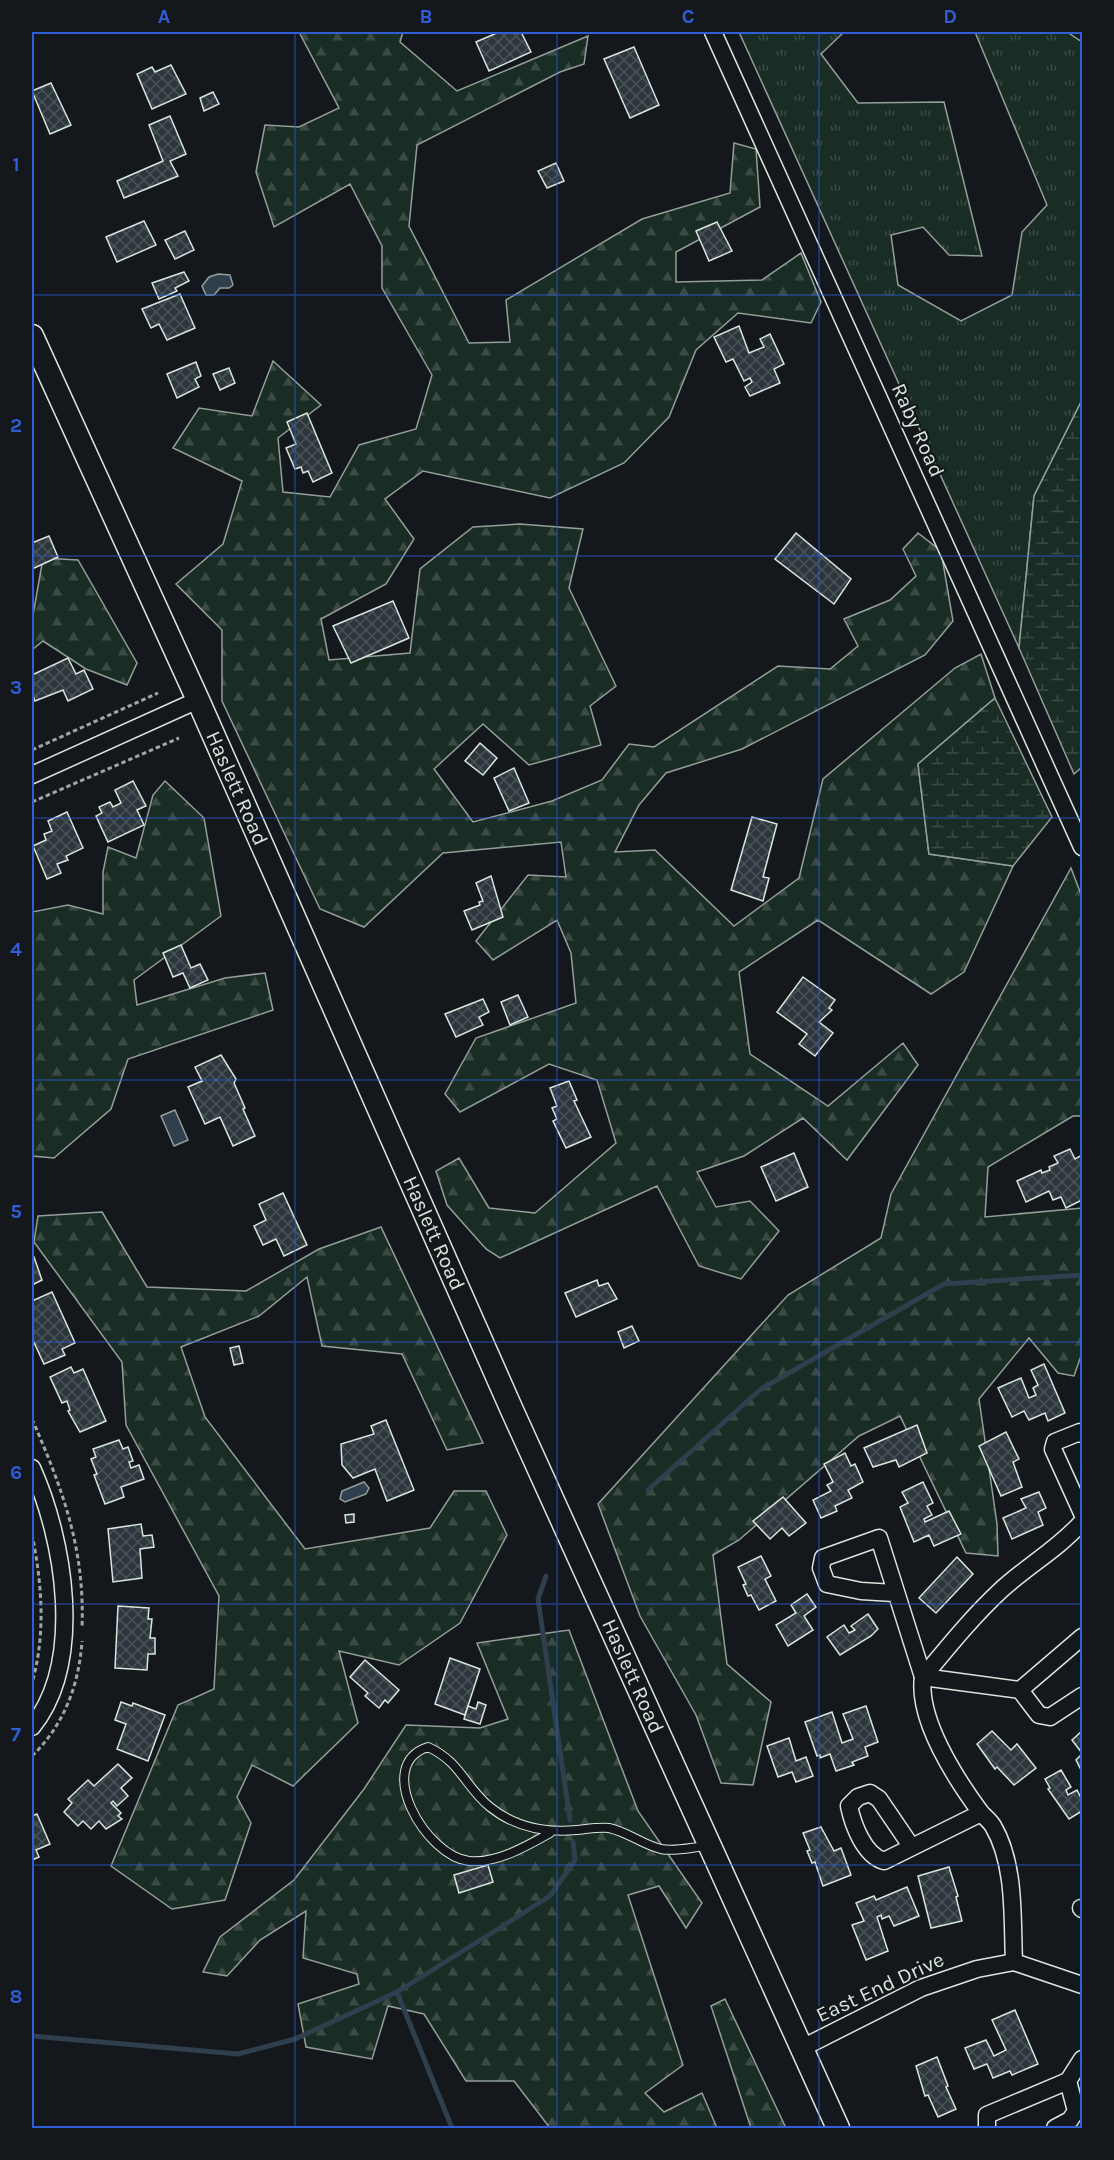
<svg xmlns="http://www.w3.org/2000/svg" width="1114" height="2160" font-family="Karla,sans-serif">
<defs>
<pattern id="grass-tufts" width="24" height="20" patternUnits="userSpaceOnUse" patternTransform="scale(1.5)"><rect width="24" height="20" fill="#1a2d24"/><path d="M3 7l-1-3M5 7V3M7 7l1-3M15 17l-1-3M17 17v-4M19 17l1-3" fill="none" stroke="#3b4b43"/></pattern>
<pattern id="forest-firs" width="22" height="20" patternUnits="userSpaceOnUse" patternTransform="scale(1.5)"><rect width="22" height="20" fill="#1a2d24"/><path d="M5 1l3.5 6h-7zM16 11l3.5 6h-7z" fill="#3b4b43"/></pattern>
<pattern id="wetland-marsh" width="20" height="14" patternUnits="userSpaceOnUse" patternTransform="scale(1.5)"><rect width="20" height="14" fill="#1a2d24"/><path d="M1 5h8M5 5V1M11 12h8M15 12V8" fill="none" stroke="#3b4b43"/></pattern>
<pattern id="building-cross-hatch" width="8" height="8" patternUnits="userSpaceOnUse" patternTransform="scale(1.5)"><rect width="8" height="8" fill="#2c363c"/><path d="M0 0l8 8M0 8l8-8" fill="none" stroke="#4a5358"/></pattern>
</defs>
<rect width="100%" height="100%" fill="#14181c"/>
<!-- grass -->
<path fill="url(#grass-tufts)" stroke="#939e99" stroke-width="1.5" d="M 739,32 L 844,32 L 821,54 L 858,103 L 944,102 L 982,256 L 949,255 L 923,227 L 891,235 L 898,285 L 961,321 L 1012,295 L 1022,232 L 1047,205 L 975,32 L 1067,32 L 1082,42 L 1082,400 L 1034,496 L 1019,648 Z"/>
<!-- forest -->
<g fill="url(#forest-firs)" stroke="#939e99" stroke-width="1.5">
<path d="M 299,32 L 403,32 L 400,42 L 457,91 L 588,36 L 584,64 L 560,72 L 417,145 L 409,226 L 469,343 L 510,342 L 506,300 L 642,219 L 730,193 L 734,143 L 756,149 L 760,207 L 676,252 L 676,282 L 762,280 L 801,253 L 821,302 L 811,323 L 738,313 L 696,350 L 669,417 L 624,463 L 550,498 L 423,471 L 385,499 L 414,539 L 386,584 L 321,619 L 329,660 L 410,653 L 420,569 L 473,527 L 520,524 L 583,529 L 569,588 L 616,686 L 590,706 L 601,745 L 529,765 L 483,724 L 434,769 L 473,822 L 552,801 L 602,780 L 629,744 L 654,747 L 778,666 L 830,669 L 858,646 L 844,619 L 890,600 L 916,576 L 903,549 L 918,533 L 941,551 L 953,621 L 925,655 L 742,749 L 666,773 L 639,805 L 615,852 L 655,850 L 734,926 L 799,878 L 823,779 L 955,668 L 981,654 L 995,698 L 918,764 L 929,854 L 1013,866 L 964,972 L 931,994 L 818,920 L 739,972 L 750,1054 L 828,1106 L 903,1043 L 918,1065 L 847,1160 L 803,1118 L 744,1156 L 697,1172 L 716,1207 L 750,1201 L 779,1231 L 741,1279 L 699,1266 L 657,1186 L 500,1258 L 486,1249 L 447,1205 L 436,1171 L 459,1158 L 489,1208 L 535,1213 L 616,1143 L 597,1080 L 549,1064 L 460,1112 L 445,1094 L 476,1038 L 576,1003 L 571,953 L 557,920 L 493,960 L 476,941 L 528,875 L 566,877 L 561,842 L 443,853 L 364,927 L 320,909 L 222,701 L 222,630 L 176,584 L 223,544 L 242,481 L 173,448 L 199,408 L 252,416 L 273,361 L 321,405 L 278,438 L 283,492 L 330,497 L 359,445 L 416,429 L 432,375 L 382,288 L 382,246 L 350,184 L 274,227 L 256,172 L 265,125 L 299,127 L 339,108 Z"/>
<path d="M 43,558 L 78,560 L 137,663 L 127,685 L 86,669 L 43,641 L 32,650 L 32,621 Z"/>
<path d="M 165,781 L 204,818 L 221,916 L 134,980 L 137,1005 L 225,978 L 265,973 L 273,1010 L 128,1059 L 111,1109 L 54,1158 L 32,1156 L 32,912 L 68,905 L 103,914 L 103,872 L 108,847 L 136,858 L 153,795 Z"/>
<path d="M 1071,868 L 1082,897 L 1082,1116 L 1073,1116 L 988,1167 L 985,1217 L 1082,1208 L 1082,1353 L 1074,1376 L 1058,1373 L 1029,1338 L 979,1399 L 997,1524 L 998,1556 L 966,1553 L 900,1416 L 859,1436 L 739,1540 L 713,1555 L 727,1664 L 771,1702 L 753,1785 L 721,1783 L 696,1715 L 640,1616 L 598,1504 L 788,1295 L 881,1238 L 891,1194 Z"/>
<path d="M 102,1212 L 147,1287 L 246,1291 L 319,1249 L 381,1227 L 483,1443 L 447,1450 L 402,1354 L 322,1346 L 307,1277 L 259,1316 L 181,1347 L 205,1417 L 305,1549 L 430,1528 L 454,1491 L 486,1491 L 507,1535 L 460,1623 L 399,1665 L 339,1651 L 358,1723 L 293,1786 L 252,1765 L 237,1797 L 251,1823 L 225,1900 L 172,1909 L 111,1866 L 178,1705 L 214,1689 L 219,1596 L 126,1425 L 122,1362 L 34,1242 L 38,1216 Z"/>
<path d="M 569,1630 L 638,1811 L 702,1903 L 686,1928 L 659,1886 L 628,1895 L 683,2065 L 645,2093 L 664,2112 L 702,2093 L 717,2128 L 550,2128 L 514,2081 L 466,2081 L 424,2014 L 388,2006 L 372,2059 L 306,2047 L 298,2004 L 359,1984 L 357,1974 L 303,1958 L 306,1911 L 260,1940 L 227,1976 L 203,1972 L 220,1937 L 294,1880 L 364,1789 L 406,1725 L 480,1728 L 508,1719 L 477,1643 Z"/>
<path d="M 725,1999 L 786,2128 L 751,2128 L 711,2006 Z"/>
</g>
<!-- wetland -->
<g fill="url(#wetland-marsh)" stroke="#939e99" stroke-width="1.5">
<path d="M 1082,400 L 1082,767 L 1074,774 L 1019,648 L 1034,496 Z"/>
<path d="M 995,698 L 1052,817 L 1013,866 L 929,854 L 918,764 Z"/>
</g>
<!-- water -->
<g fill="#2f3f4d" stroke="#939e99" stroke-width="1.5">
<path d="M 218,274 L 230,275 L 233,285 L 229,288 L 220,288 L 214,295 L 206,295 L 202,286 L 209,277 Z"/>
<path d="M 175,1110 L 188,1140 L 174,1146 L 161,1116 Z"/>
<path d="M 364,1482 L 369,1488 L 366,1494 L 345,1502 L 340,1499 L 342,1491 Z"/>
</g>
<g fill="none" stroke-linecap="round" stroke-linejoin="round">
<!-- stream -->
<g stroke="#2f3f4d" stroke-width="5">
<path d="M 648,1490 L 761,1389 L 944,1284 L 1082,1275"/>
<path d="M 546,1576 L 538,1599 L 570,1820"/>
<path d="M 397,1992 L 452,2128"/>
<path d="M 32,2036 L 238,2054 L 295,2039 L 397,1992 L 498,1929 L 550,1896 L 575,1860 L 573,1842"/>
</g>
</g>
<!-- building -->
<g fill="url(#building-cross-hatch)" stroke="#d8e6dc" stroke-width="1.5">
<path d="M 499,32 L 521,32 L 531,52 L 489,71 L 476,42 Z"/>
<path d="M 634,47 L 659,105 L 630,118 L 604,59 Z"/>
<path d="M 171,65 L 186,94 L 152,109 L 137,74 L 152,67 L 155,72 Z"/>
<path d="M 51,83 L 71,125 L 50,134 L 32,91 Z"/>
<path d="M 213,92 L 219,104 L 204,111 L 200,98 Z"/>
<path d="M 170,116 L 186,154 L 170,161 L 178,176 L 124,198 L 117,181 L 163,161 L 149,125 Z"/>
<path d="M 556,163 L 564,181 L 547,188 L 538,171 Z"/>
<path d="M 144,221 L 156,245 L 117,262 L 106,237 Z"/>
<path d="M 717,222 L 732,251 L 709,261 L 696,231 Z"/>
<path d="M 185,231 L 194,250 L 175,259 L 165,240 Z"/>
<path d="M 184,272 L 189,281 L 175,288 L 177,291 L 159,299 L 152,283 Z"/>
<path d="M 180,294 L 195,328 L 167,340 L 159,324 L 151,328 L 142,309 Z"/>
<path d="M 739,326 L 749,353 L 764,347 L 760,339 L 770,334 L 784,364 L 774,369 L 780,383 L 750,396 L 745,387 L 752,382 L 750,378 L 744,381 L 733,359 L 726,362 L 714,337 Z"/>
<path d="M 196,362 L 201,376 L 195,379 L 199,387 L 177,398 L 167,374 Z"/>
<path d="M 229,368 L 235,383 L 220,390 L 213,374 Z"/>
<path d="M 307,413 L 332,473 L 313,482 L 308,471 L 303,473 L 301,467 L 295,469 L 286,448 L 296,444 L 287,422 Z"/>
<path d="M 796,533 L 851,579 L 834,604 L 775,559 Z"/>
<path d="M 49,536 L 58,557 L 32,569 L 32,543 Z"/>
<path d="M 393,601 L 409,638 L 351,663 L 333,626 Z"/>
<path d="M 68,658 L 76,674 L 84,670 L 93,689 L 68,701 L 63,690 L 35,701 L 32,693 L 32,675 Z"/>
<path d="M 480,743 L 497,758 L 483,775 L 465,761 Z"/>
<path d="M 514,768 L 529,803 L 509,811 L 494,778 Z"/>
<path d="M 133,781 L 146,806 L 137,810 L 144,825 L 108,842 L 96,816 L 102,813 L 99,807 L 110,802 L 113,807 L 121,803 L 115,790 Z"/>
<path d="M 67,812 L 83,848 L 66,856 L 68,860 L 57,864 L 61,873 L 47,879 L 33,846 L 46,840 L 44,834 L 52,831 L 48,821 Z"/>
<path d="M 752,817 L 777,824 L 763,877 L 769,878 L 763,901 L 731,890 Z"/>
<path d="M 491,876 L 503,917 L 472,930 L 464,911 L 480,905 L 479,902 L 483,901 L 476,883 Z"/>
<path d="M 181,945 L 191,968 L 200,964 L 208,980 L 190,988 L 183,973 L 173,977 L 163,953 Z"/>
<path d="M 803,977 L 835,1000 L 829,1008 L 832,1010 L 819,1022 L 833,1033 L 815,1056 L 799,1044 L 807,1034 L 777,1012 Z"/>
<path d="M 518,995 L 528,1017 L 510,1025 L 501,1002 Z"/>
<path d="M 483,999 L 489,1012 L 479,1017 L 483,1025 L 456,1037 L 445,1014 Z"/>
<path d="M 221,1055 L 236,1079 L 234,1083 L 245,1108 L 243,1109 L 255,1136 L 233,1146 L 220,1117 L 205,1124 L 188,1087 L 202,1081 L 195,1067 Z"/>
<path d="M 569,1081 L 577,1100 L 574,1101 L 591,1137 L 566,1148 L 553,1121 L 557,1119 L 552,1108 L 557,1106 L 550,1088 Z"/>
<path d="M 1070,1149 L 1075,1159 L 1082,1155 L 1082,1200 L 1066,1208 L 1061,1197 L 1053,1200 L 1049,1191 L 1026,1202 L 1017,1181 L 1041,1170 L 1042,1173 L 1050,1170 L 1049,1167 L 1058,1163 L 1054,1156 Z"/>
<path d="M 794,1153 L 808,1187 L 776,1201 L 761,1167 Z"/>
<path d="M 283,1193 L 307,1245 L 284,1256 L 276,1239 L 263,1245 L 254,1226 L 266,1220 L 259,1204 Z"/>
<path d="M 34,1257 L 42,1280 L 32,1285 L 32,1258 Z"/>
<path d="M 597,1280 L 599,1286 L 608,1283 L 617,1299 L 576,1317 L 565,1293 Z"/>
<path d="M 52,1292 L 75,1343 L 62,1349 L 65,1355 L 44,1364 L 32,1338 L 32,1301 Z"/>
<path d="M 632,1326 L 639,1341 L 624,1348 L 618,1332 Z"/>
<path d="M 239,1346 L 243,1363 L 234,1365 L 230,1348 Z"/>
<path d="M 1044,1364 L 1065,1413 L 1048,1421 L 1045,1413 L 1029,1420 L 1024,1411 L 1012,1417 L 998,1388 L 1021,1378 L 1029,1398 L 1036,1395 L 1033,1388 L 1038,1385 L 1031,1370 Z"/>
<path d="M 71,1367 L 74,1373 L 83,1369 L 106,1421 L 80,1432 L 68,1411 L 70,1410 L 67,1401 L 62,1403 L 50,1377 Z"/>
<path d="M 386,1420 L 414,1490 L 387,1501 L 375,1469 L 353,1478 L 342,1465 L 341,1444 L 374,1434 L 371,1426 Z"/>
<path d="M 917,1425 L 927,1453 L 899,1467 L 896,1460 L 873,1467 L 864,1448 Z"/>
<path d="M 1006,1432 L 1019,1459 L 1013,1462 L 1022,1487 L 1001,1496 L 979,1446 Z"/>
<path d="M 119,1440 L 123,1449 L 128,1447 L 133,1461 L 129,1462 L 131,1468 L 139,1465 L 144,1479 L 121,1487 L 124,1497 L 105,1504 L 94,1475 L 97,1474 L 91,1459 L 96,1457 L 93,1449 Z"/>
<path d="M 845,1453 L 851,1466 L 855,1464 L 863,1482 L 848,1490 L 852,1498 L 835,1506 L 837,1511 L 821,1518 L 813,1500 L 831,1491 L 827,1485 L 833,1482 L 824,1464 Z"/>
<path d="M 923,1482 L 933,1503 L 927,1506 L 932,1515 L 924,1519 L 925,1522 L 949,1511 L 961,1534 L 934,1546 L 929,1535 L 914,1542 L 900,1507 L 908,1503 L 902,1492 Z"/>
<path d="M 1039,1492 L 1046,1508 L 1038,1512 L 1043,1525 L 1012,1539 L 1003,1518 L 1026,1508 L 1021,1499 Z"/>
<path d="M 783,1497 L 806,1523 L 789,1536 L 782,1528 L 770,1539 L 753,1521 Z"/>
<path d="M 354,1514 L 354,1522 L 346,1523 L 345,1515 Z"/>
<path d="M 141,1524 L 143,1536 L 152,1535 L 154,1547 L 140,1549 L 142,1578 L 113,1582 L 108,1529 Z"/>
<path d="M 761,1556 L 771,1576 L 765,1579 L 776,1601 L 759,1610 L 751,1595 L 748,1596 L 743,1585 L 746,1584 L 738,1567 Z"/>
<path d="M 957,1557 L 973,1574 L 936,1613 L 919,1598 Z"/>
<path d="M 807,1594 L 816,1607 L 804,1616 L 813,1630 L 788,1646 L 776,1625 L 796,1613 L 791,1605 Z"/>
<path d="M 118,1606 L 149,1608 L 148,1619 L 152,1619 L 150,1638 L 155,1638 L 155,1654 L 148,1654 L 147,1670 L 115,1668 Z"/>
<path d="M 868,1614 L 878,1629 L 871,1636 L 840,1655 L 827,1637 L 844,1625 L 849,1633 L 855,1630 L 851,1626 Z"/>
<path d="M 450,1658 L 480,1669 L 465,1715 L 435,1704 Z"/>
<path d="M 365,1660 L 399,1690 L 388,1703 L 385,1700 L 379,1708 L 365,1696 L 368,1693 L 350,1677 Z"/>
<path d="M 121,1702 L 132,1706 L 133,1703 L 165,1715 L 148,1761 L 117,1749 L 126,1724 L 115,1720 Z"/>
<path d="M 478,1702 L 486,1705 L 480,1724 L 464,1719 L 468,1706 L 476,1709 Z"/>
<path d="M 866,1706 L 878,1742 L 865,1747 L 868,1756 L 852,1762 L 854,1765 L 836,1771 L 830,1754 L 820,1758 L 820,1755 L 817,1756 L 805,1722 L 832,1712 L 842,1743 L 853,1739 L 843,1714 Z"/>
<path d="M 992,1731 L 1011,1750 L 1017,1744 L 1036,1768 L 1014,1785 L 997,1767 L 995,1769 L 977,1744 Z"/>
<path d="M 1082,1731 L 1082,1753 L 1072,1740 Z"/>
<path d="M 789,1738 L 796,1761 L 806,1757 L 813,1776 L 796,1782 L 792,1772 L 778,1777 L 767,1746 Z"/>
<path d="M 1082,1754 L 1082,1772 L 1076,1760 Z"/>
<path d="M 118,1764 L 132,1778 L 121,1788 L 128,1796 L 117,1806 L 113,1801 L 111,1803 L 121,1813 L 118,1816 L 122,1819 L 106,1829 L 99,1821 L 91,1829 L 83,1821 L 78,1826 L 64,1812 L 72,1803 L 68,1799 L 88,1780 L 94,1786 Z"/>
<path d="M 1061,1770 L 1071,1787 L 1066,1790 L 1068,1795 L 1077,1790 L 1082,1800 L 1082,1811 L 1069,1819 L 1048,1789 L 1050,1788 L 1045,1779 Z"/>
<path d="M 37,1814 L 50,1844 L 36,1850 L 39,1857 L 32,1860 L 32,1816 Z"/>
<path d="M 821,1827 L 834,1851 L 841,1848 L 851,1875 L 823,1886 L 815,1862 L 812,1863 L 807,1851 L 810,1850 L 803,1833 Z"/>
<path d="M 488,1865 L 493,1882 L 459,1893 L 454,1875 Z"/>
<path d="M 949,1867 L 958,1896 L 956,1897 L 962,1921 L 931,1928 L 918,1876 Z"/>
<path d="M 907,1887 L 919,1916 L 894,1926 L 889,1916 L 882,1919 L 881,1915 L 877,1917 L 888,1951 L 866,1960 L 852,1925 L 864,1921 L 856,1903 L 874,1896 L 876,1900 Z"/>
<path d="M 1015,2010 L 1038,2064 L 1012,2075 L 1010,2071 L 993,2078 L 987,2064 L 974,2069 L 965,2048 L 986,2040 L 994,2056 L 1006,2050 L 992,2020 Z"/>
<path d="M 937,2057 L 948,2086 L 946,2087 L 956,2109 L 938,2117 L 928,2095 L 925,2096 L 916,2066 Z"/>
</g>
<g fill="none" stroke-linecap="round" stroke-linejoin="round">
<defs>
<path id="lane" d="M 550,1833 C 527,1846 496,1864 469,1861 C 427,1857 372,1765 428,1747 C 461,1762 465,1787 490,1807 C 516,1828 546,1833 577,1830 C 587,1829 599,1827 609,1828 C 628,1832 643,1845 661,1849 C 674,1852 693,1847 707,1846"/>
<g id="street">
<path d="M 713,32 L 1082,847"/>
<path d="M 32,775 L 198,700"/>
<path d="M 1082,1434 L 1080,1432 L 1055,1442 L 1053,1449 L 1082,1513"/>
<path d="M 32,1468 C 64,1539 85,1661 32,1727"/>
<path d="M 894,1593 L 861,1591 L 827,1584 L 821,1568 L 823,1558 L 879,1538 L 923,1677 C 917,1719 956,1779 981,1813 C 985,1817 990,1821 993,1826 C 1016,1865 1012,1919 1014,1962"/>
<path d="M 923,1677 C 948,1647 972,1617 1001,1590 C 1027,1566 1058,1549 1082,1522"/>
<path d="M 923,1677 L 1020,1690 L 1039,1715 L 1050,1717 L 1082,1696"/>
<path d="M 1020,1690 L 1082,1637"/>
<path d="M 911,1846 L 879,1799 L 870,1793 L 858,1797 L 849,1806 C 853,1825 864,1855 884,1861 L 981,1813"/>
<path d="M 1081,1908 L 1082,1909"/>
<path d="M 802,2048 L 921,1988 L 977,1969 L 1014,1962 L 1082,1985"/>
<path d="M 987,2128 L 987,2115 L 1068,2081 L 1082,2059"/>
<path d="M 1055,2128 L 1070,2120 L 1076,2111 L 1068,2081"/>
</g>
<path id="secondary" d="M 32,336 L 198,700 L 511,1408 L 838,2128"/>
</defs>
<!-- lane casing -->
<use href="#lane" stroke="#d8e6dc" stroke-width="10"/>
<!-- street casing -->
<use href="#street" stroke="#d8e6dc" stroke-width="19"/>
<!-- secondary casing -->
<use href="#secondary" stroke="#d8e6dc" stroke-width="25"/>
<!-- path -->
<g stroke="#9da8a2" stroke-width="3" stroke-dasharray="4.5 3" stroke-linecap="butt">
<path d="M 32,750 L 158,693"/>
<path d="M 32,802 L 179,738"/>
<path d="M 32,1419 C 63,1490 85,1549 82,1628"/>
<path d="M 32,1534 C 42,1584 46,1634 32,1683"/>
<path d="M 32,1756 C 64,1725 79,1685 82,1641"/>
</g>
<!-- lane -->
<use href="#lane" stroke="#14181c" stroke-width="8"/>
<!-- street -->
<use href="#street" stroke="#14181c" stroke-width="16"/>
<!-- secondary -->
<use href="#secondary" stroke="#14181c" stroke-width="22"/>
</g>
<!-- grid -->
<path fill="none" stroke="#305dd8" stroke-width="1.5" stroke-opacity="0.55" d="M 295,32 L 295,2128M 557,32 L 557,2128M 819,32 L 819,2128M 32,295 L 1082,295M 32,556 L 1082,556M 32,818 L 1082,818M 32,1080 L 1082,1080M 32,1342 L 1082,1342M 32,1604 L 1082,1604M 32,1865 L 1082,1865"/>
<g text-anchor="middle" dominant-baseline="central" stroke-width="4.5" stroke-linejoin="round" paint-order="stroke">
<!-- street labels -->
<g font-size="21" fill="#d8e6dc" stroke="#14181c">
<text transform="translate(918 430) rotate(66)">Raby Road</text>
<text transform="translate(237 788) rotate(66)">Haslett Road</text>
<text transform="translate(434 1233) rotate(66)">Haslett Road</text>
<text transform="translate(633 1676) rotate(66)">Haslett Road</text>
<text transform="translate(880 1987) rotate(-25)">East End Drive</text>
</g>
</g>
<!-- border -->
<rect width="1114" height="2160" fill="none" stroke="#14181c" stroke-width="66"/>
<rect x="33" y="33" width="1048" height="2094" fill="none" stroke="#305dd8" stroke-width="2"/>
<g font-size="20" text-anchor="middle" font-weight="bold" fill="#305dd8">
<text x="164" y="23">A</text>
<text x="426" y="23">B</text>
<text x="688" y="23">C</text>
<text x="950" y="23">D</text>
<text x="16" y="171">1</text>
<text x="16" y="432">2</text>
<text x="16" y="694">3</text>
<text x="16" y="956">4</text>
<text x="16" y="1218">5</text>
<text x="16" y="1479">6</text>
<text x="16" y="1741">7</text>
<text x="16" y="2003">8</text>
</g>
</svg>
